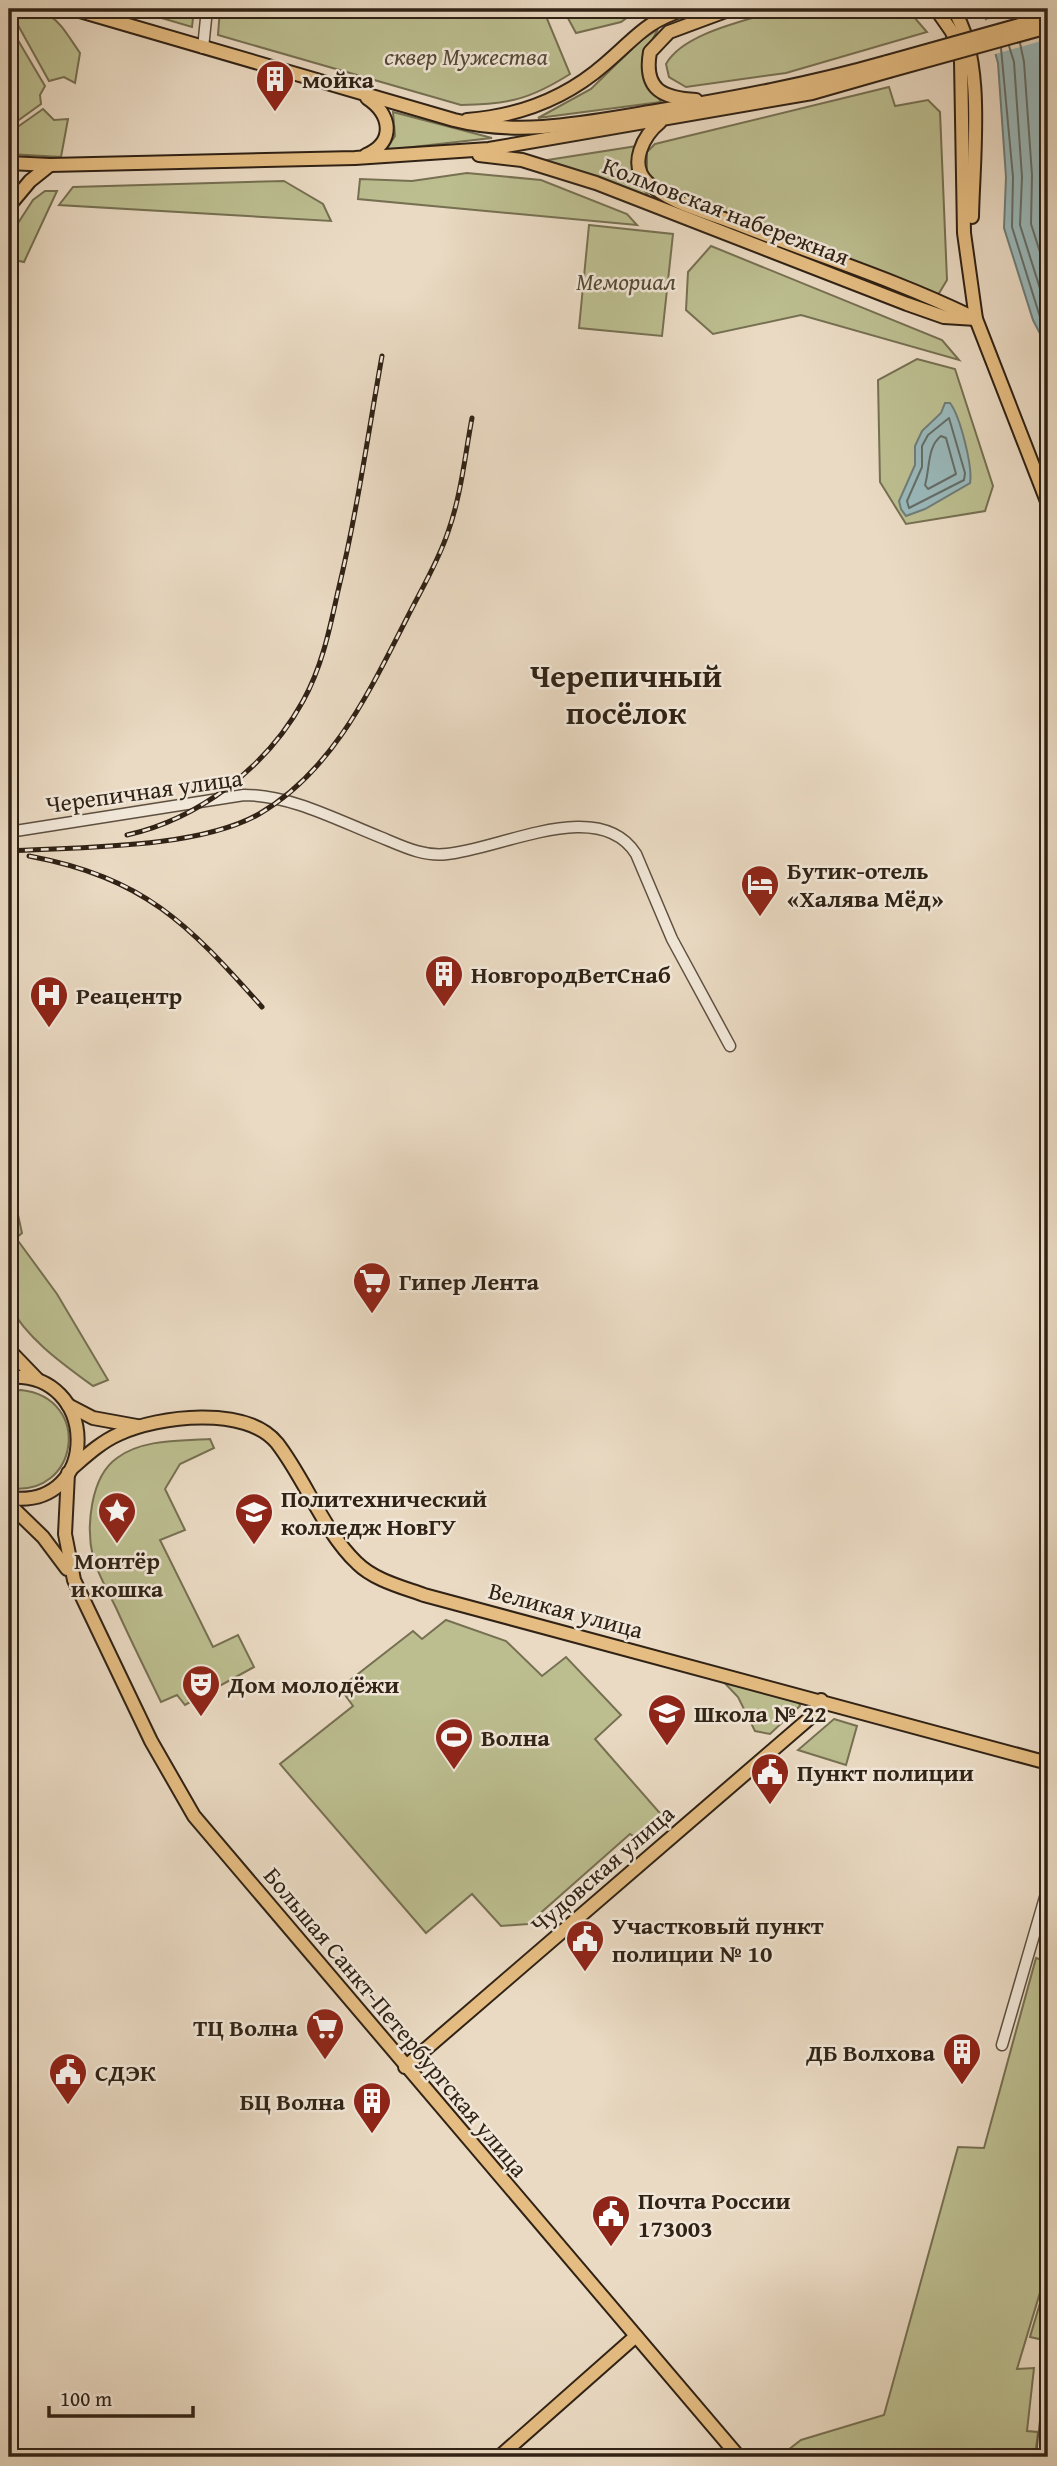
<svg xmlns="http://www.w3.org/2000/svg" width="1057" height="2466" font-family="'Gentium Book Plus',serif">
<rect width="100%" height="100%" fill="#eadac3"/>
<filter id="stains"><feTurbulence type="fractalNoise" baseFrequency=".00286" numOctaves="4"/><feColorMatrix values="0 0 0 0 .2 0 0 0 0 .09 0 0 0 0 .02 0 0 0 .5 -.17"/></filter>
<radialGradient id="worn" r=".72"><stop offset=".6" stop-color="#630" stop-opacity="0"/><stop offset="1" stop-color="#630" stop-opacity=".3"/></radialGradient>
<!-- green -->
<g fill="#bcbe90" stroke="#767052" stroke-width="2">
<path d="M 9,9 C 55,9 56,18 80,53 L 75,83 L 64,77 L 49,81 Z"/>
<path d="M 131,9 L 194,9 L 192,27 Z"/>
<path d="M 220,9 L 543,9 L 570,74 C 529,100 508,104 461,105 L 218,35 Z"/>
<path d="M 563,9 L 639,9 L 621,22 L 576,33 Z"/>
<path d="M 783,9 L 907,9 L 927,32 L 786,73 L 686,87 L 669,77 L 666,64 C 684,32 750,20 783,9 Z"/>
<path d="M 9,25 L 45,86 L 40,95 L 41,104 L 9,127 Z"/>
<path d="M 658,29 C 640,63 639,70 661,102 L 538,118 L 591,89 L 640,41 Z"/>
<path d="M 889,87 L 895,106 L 928,100 L 940,112 L 947,280 L 938,295 L 694,203 L 659,185 L 647,173 L 647,152 L 655,144 Z"/>
<path d="M 43,109 L 54,120 L 68,119 L 61,157 L 9,154 L 9,133 Z"/>
<path d="M 393,112 L 492,138 L 386,150 L 395,136 Z"/>
<path d="M 637,146 L 636,179 L 650,198 L 541,161 Z"/>
<path d="M 467,173 L 541,180 L 627,214 L 637,225 L 358,199 L 360,179 L 412,181 Z"/>
<path d="M 284,181 L 323,204 L 331,221 L 59,205 L 73,187 Z"/>
<path d="M 45,191 L 57,191 L 24,262 L 9,259 L 9,237 L 33,200 Z"/>
<path d="M 589,225 L 673,234 L 662,336 L 579,328 Z"/>
<path d="M 711,246 L 942,340 L 959,360 L 801,315 L 713,334 L 686,310 L 688,272 Z"/>
<path d="M 917,359 L 955,369 L 993,486 L 985,511 L 906,524 L 880,482 L 878,380 Z"/>
<path d="M 9,1174 L 22,1233 L 16,1238 L 57,1294 L 108,1380 L 93,1386 C 63,1364 27,1339 9,1305 Z"/>
<path d="M 21,1390 C 93,1398 79,1498 9,1488 L 9,1391 Z"/>
<path d="M 210,1439 L 214,1448 L 180,1464 L 165,1489 L 185,1530 L 160,1540 L 213,1647 L 238,1635 L 254,1667 L 185,1705 L 177,1695 L 161,1702 C 146,1671 131,1641 117,1610 C 109,1593 98,1575 93,1557 C 86,1528 90,1477 117,1458 C 142,1439 180,1441 210,1439 Z"/>
<path d="M 446,1620 L 506,1641 L 542,1676 L 566,1657 L 621,1715 L 595,1739 L 665,1819 L 641,1841 L 630,1834 L 528,1924 L 501,1926 L 472,1894 L 426,1933 L 280,1764 L 353,1706 L 340,1688 L 413,1631 L 422,1639 Z"/>
<path d="M 718,1676 L 799,1702 L 800,1706 L 770,1734 L 755,1731 L 738,1697 Z"/>
<path d="M 834,1719 L 857,1726 L 846,1765 L 798,1750 Z"/>
<path d="M 1036,1958 L 1048,1962 L 1048,2266 L 1017,2369 L 1034,2368 L 1027,2431 L 1038,2432 L 1035,2457 L 779,2457 L 801,2440 L 884,2415 L 958,2147 L 984,2148 Z"/>
<path d="M 1048,2276 L 1048,2341 L 1030,2337 Z"/>
</g>
<!-- water -->
<g fill="#9ab9bb" stroke="#707d79" stroke-width="2">
<path d="M 983,9 L 1048,9 L 1048,349 L 1033,320 L 1004,228 L 1006,177 L 998,63 Z"/>
<path d="M 945,403 L 950,403 C 960,416 973,467 970,483 L 925,509 L 906,516 L 901,509 L 899,501 L 915,465 L 915,446 L 922,431 L 941,413 Z"/>
</g>
<!-- pier -->
<path fill="#eadac3" d="M 1029,9 L 1048,9 L 1048,39 L 992,55 L 983,21 Z"/>
<g fill="none" stroke-linecap="round" stroke-linejoin="round">
<!-- shore -->
<g stroke="#656e68" stroke-width="2">
<path d="M 1020,43 L 1024,62 L 1032,175 L 1031,224 L 1048,277"/>
<path d="M 1009,46 L 1014,62 L 1022,177 L 1020,225 L 1048,314"/>
<path d="M 1001,48 L 1013,177 L 1012,227 L 1040,317 L 1048,333"/>
<path d="M 949,418 L 965,473 L 964,480 L 909,508 L 907,501 L 922,467 L 922,446 L 928,435 Z"/>
<path d="M 941,436 L 946,438 L 956,474 L 928,489 L 925,485 C 930,468 927,447 941,436 Z"/>
</g>
<defs>
<g id="minor">
<path d="M 203,48 L 207,9"/>
<path d="M 9,832 L 244,795 C 291,795 337,820 380,837 C 402,846 423,857 447,854 C 501,849 599,796 636,854 L 672,939 L 730,1046"/>
<path d="M 1002,2045 L 1048,1887"/>
<path d="M 1042,2457 L 1048,2395"/>
</g>
<g id="major">
<path d="M 73,9 L 454,120 C 521,137 588,122 656,111 C 734,98 810,84 887,62"/>
<path d="M 936,9 L 952,32 L 961,61 L 964,233 L 976,319 L 1048,504"/>
<path d="M 953,9 C 986,59 973,157 972,217"/>
<path d="M 696,100 C 664,98 643,91 650,52 L 669,32 L 731,9"/>
<path d="M 467,120 C 520,116 565,99 605,64 C 637,37 643,23 685,9"/>
<path d="M 660,122 C 644,135 628,164 647,182 C 669,203 707,212 735,223 C 813,254 894,279 970,316"/>
<path d="M 366,155 C 396,142 391,114 367,98"/>
<path d="M 479,155 L 522,160 L 596,183 L 907,304 L 944,317 L 976,319"/>
<path d="M 9,163 L 50,165 L 355,158 L 489,149 L 812,93 L 889,71"/>
<path d="M 9,206 L 30,181 L 50,165"/>
<path d="M 9,1350 L 37,1379"/>
<path d="M 9,1377 C 99,1370 102,1510 9,1498"/>
<path d="M 68,1405 L 93,1418 L 137,1426"/>
<path d="M 72,1468 C 87,1455 101,1442 119,1434 C 158,1416 246,1405 277,1443 C 305,1479 324,1532 357,1563 C 374,1580 402,1587 424,1595 L 1048,1763"/>
<path d="M 68,1473 L 65,1534 L 74,1580 L 151,1741 L 194,1816 L 739,2457"/>
<path d="M 9,1504 L 43,1537 L 67,1569"/>
<path d="M 405,2067 L 811,1717 L 821,1700"/>
<path d="M 499,2457 L 636,2336"/>
</g>
</defs>
<!-- minor casing -->
<use href="#minor" stroke="#5e5040" stroke-width="13"/>
<!-- major casing -->
<use href="#major" stroke="#302215" stroke-width="16"/>
<!-- minor -->
<use href="#minor" stroke="#f1e7d8" stroke-width="10"/>
<!-- major -->
<use href="#major" stroke="#e5bd82" stroke-width="12"/>
<defs>
<g id="rail">
<path d="M 127,835 C 199,819 267,767 303,701 C 322,667 330,628 338,591 C 357,513 368,434 382,356"/>
<path d="M 9,851 C 79,847 197,849 259,814 C 333,771 370,690 407,618 C 421,590 438,562 448,532 C 461,496 465,455 472,418"/>
<path d="M 29,856 C 145,878 187,923 262,1007"/>
</g>
</defs>
<!-- rail casing -->
<use href="#rail" stroke="#302215" stroke-width="5"/>
<!-- rail -->
<use href="#rail" stroke="#f1e7d8" stroke-width="2.5" stroke-dasharray="8" stroke-linecap="butt"/>
<defs>
<g id="major-bridge">
<path d="M 887,62 L 1048,17"/>
<path d="M 889,71 L 1048,27"/>
</g>
</defs>
<!-- major-bridge casing -->
<use href="#major-bridge" stroke="#302215" stroke-width="16" stroke-linecap="butt"/>
<!-- major-bridge -->
<use href="#major-bridge" stroke="#e5bd82" stroke-width="12"/>
</g>
<!-- icons -->
<defs>
<symbol id="building-pin" viewBox="-11 -11 22 30"><path d="M0 17L-7.5 6A9.5 9.5 0 1 1 7.5 6Z" fill="#8f2418" stroke="#f1e7d8"/><path d="M-4-6H4V6H1V3H-1V6H-4ZM-2.5-4.3h1.7v1.8h-1.7ZM.8-4.3h1.7v1.8H.8ZM-2.5-1h1.7V.8h-1.7ZM.8-1h1.7V.8H.8Z" fill="#fff"/></symbol>
<symbol id="hotel-pin" viewBox="-11 -11 22 30"><path d="M0 17L-7.5 6A9.5 9.5 0 1 1 7.5 6Z" fill="#8f2418" stroke="#f1e7d8"/><path d="M-6-4.5h1.5V1H6V5H4.5V3h-9V5H-6ZM-4 0a1.8 1.8 0 1 1 3.6 0ZM.5 0V-2.5h3Q6-2.5 6 0Z" fill="#fff"/></symbol>
<symbol id="hospital-pin" viewBox="-11 -11 22 30"><path d="M0 17L-7.5 6A9.5 9.5 0 1 1 7.5 6Z" fill="#8f2418" stroke="#f1e7d8"/><path d="M-5-5h3v3.5h4V-5h3V5h-3V1.5h-4V5h-3Z" fill="#fff"/></symbol>
<symbol id="supermarket-pin" viewBox="-11 -11 22 30"><path d="M0 17L-7.5 6A9.5 9.5 0 1 1 7.5 6Z" fill="#8f2418" stroke="#f1e7d8"/><path d="M-6-5.5h2.5l.6 2H6L4.5 2H-2.5L-4.4-4H-6ZM-1.5 3.2a1.3 1.3 0 1 0 .1 0ZM3 3.2a1.3 1.3 0 1 0 .1 0Z" fill="#fff"/></symbol>
<symbol id="sight-pin" viewBox="-11 -11 22 30"><path d="M0 17L-7.5 6A9.5 9.5 0 1 1 7.5 6Z" fill="#8f2418" stroke="#f1e7d8"/><path d="M0-6L1.8-2.2L6-1.7L2.9 1.2L3.7 5.4L0 3.3L-3.7 5.4L-2.9 1.2L-6-1.7L-1.8-2.2Z" fill="#fff"/></symbol>
<symbol id="university-pin" viewBox="-11 -11 22 30"><path d="M0 17L-7.5 6A9.5 9.5 0 1 1 7.5 6Z" fill="#8f2418" stroke="#f1e7d8"/><path d="M0-5L7-2L0 1L-7-2ZM-4 1L0 2.5L4 1V4Q0 6-4 4Z" fill="#fff"/></symbol>
<symbol id="theatre-pin" viewBox="-11 -11 22 30"><path d="M0 17L-7.5 6A9.5 9.5 0 1 1 7.5 6Z" fill="#8f2418" stroke="#f1e7d8"/><path d="M-5-5.5Q0-4 5-5.5V0Q5 5 0 6Q-5 5-5 0ZM-3.3-2.5H-1v1.5H-3.3ZM1-2.5H3.3v1.5H1ZM-2.8 1Q0 5.5 2.8 1Z" fill="#fff"/></symbol>
<symbol id="school-pin" viewBox="-11 -11 22 30"><path d="M0 17L-7.5 6A9.5 9.5 0 1 1 7.5 6Z" fill="#8f2418" stroke="#f1e7d8"/><path d="M0-5L7-2L0 1L-7-2ZM-4 1L0 2.5L4 1V4Q0 6-4 4Z" fill="#fff"/></symbol>
<symbol id="stadium-pin" viewBox="-11 -11 22 30"><path d="M0 17L-7.5 6A9.5 9.5 0 1 1 7.5 6Z" fill="#8f2418" stroke="#f1e7d8"/><path d="M0-5a6.5 5 0 1 0 0 10a6.5 5 0 1 0 0-10ZM-3.5-1.8h7v3.6h-7Z" fill="#fff"/></symbol>
<symbol id="civic-pin" viewBox="-11 -11 22 30"><path d="M0 17L-7.5 6A9.5 9.5 0 1 1 7.5 6Z" fill="#8f2418" stroke="#f1e7d8"/><path d="M-.6-6.5H3V-4.5H.6V-3L4-1V1h2V6H-6V1h2V-1L-.6-3ZM-1.2 2.5V6h2.4V2.5Z" fill="#fff"/></symbol>
</defs>
<g fill-rule="evenodd">
<use href="#building-pin" x="253" y="57" width="44" height="60"/>
<use href="#hotel-pin" x="738" y="862" width="44" height="60"/>
<use href="#building-pin" x="422" y="952" width="44" height="60"/>
<use href="#hospital-pin" x="27" y="973" width="44" height="60"/>
<use href="#supermarket-pin" x="350" y="1259" width="44" height="60"/>
<use href="#sight-pin" x="95" y="1489" width="44" height="60"/>
<use href="#university-pin" x="232" y="1490" width="44" height="60"/>
<use href="#theatre-pin" x="179" y="1662" width="44" height="60"/>
<use href="#school-pin" x="645" y="1691" width="44" height="60"/>
<use href="#stadium-pin" x="432" y="1715" width="44" height="60"/>
<use href="#civic-pin" x="748" y="1750" width="44" height="60"/>
<use href="#civic-pin" x="563" y="1917" width="44" height="60"/>
<use href="#supermarket-pin" x="303" y="2005" width="44" height="60"/>
<use href="#building-pin" x="940" y="2030" width="44" height="60"/>
<use href="#civic-pin" x="46" y="2050" width="44" height="60"/>
<use href="#building-pin" x="350" y="2079" width="44" height="60"/>
<use href="#civic-pin" x="589" y="2192" width="44" height="60"/>
</g>
<g text-anchor="middle" dominant-baseline="central" stroke-width="5" stroke-linejoin="round" paint-order="stroke">
<!-- park labels -->
<g font-size="24" font-style="italic" fill="#534934" stroke="#f1e7d8">
<text x="466" y="56">сквер Мужества</text>
<text x="626" y="281">Мемориал</text>
</g>
<!-- poi labels -->
<g font-size="24" font-weight="bold" fill="#302215" stroke="#f1e7d8" text-anchor="start">
<text x="302" y="79">мойка</text>
<text x="787" y="870">Бутик-отель<tspan x="787" dy="28">«Халява Мёд»</tspan></text>
<text x="471" y="974">НовгородВетСнаб</text>
<text x="76" y="995">Реацентр</text>
<text x="399" y="1281">Гипер Лента</text>
<text x="281" y="1498">Политехнический<tspan x="281" dy="28">колледж НовГУ</tspan></text>
<text x="117" y="1560" text-anchor="middle">Монтёр<tspan x="117" dy="28">и кошка</tspan></text>
<text x="228" y="1684">Дом молодёжи</text>
<text x="694" y="1713">Школа № 22</text>
<text x="481" y="1737">Волна</text>
<text x="797" y="1772">Пункт полиции</text>
<text x="612" y="1925">Участковый пункт<tspan x="612" dy="28">полиции № 10</tspan></text>
<text x="298" y="2027" text-anchor="end">ТЦ Волна</text>
<text x="935" y="2052" text-anchor="end">ДБ Волхова</text>
<text x="95" y="2072">СДЭК</text>
<text x="345" y="2101" text-anchor="end">БЦ Волна</text>
<text x="638" y="2200">Почта России<tspan x="638" dy="28">173003</tspan></text>
</g>
<!-- street labels -->
<g font-size="24" fill="#302215" stroke="#f1e7d8">
<text transform="translate(726 211) rotate(21)">Колмовская набережная</text>
<text transform="translate(144 791) rotate(-8)">Черепичная улица</text>
<text transform="translate(566 1610) rotate(15)">Великая улица</text>
<text transform="translate(602 1869) rotate(-41)">Чудовская улица</text>
<text transform="translate(396 2022) rotate(50)">Большая Санкт-Петербургская улица</text>
</g>
<!-- district labels -->
<g font-size="32" font-weight="bold" fill="#302215" stroke="#f1e7d8">
<text x="626" y="675">Черепичный<tspan x="626" dy="37">посёлок</tspan></text>
</g>
</g>
<!-- margin -->
<rect width="1057" height="2466" fill="none" stroke="#eadac3" stroke-width="35"/>
<rect x="10" y="10" width="1036" height="2445" fill="none" stroke="#302215" stroke-width="3.5"/>
<rect x="18" y="18" width="1022" height="2431" fill="none" stroke="#302215" stroke-width="2"/>
<!-- scale -->
<path d="M49 2406v10h144v-10" fill="none" stroke="#302215" stroke-width="3.5"/>
<text x="60" y="2406" font-size="21" fill="#302215" stroke="#f1e7d8" stroke-width="5" paint-order="stroke">100 m</text>
<rect width="100%" height="100%" filter="url(#stains)"/>
<rect width="100%" height="100%" fill="url(#worn)"/>
</svg>
